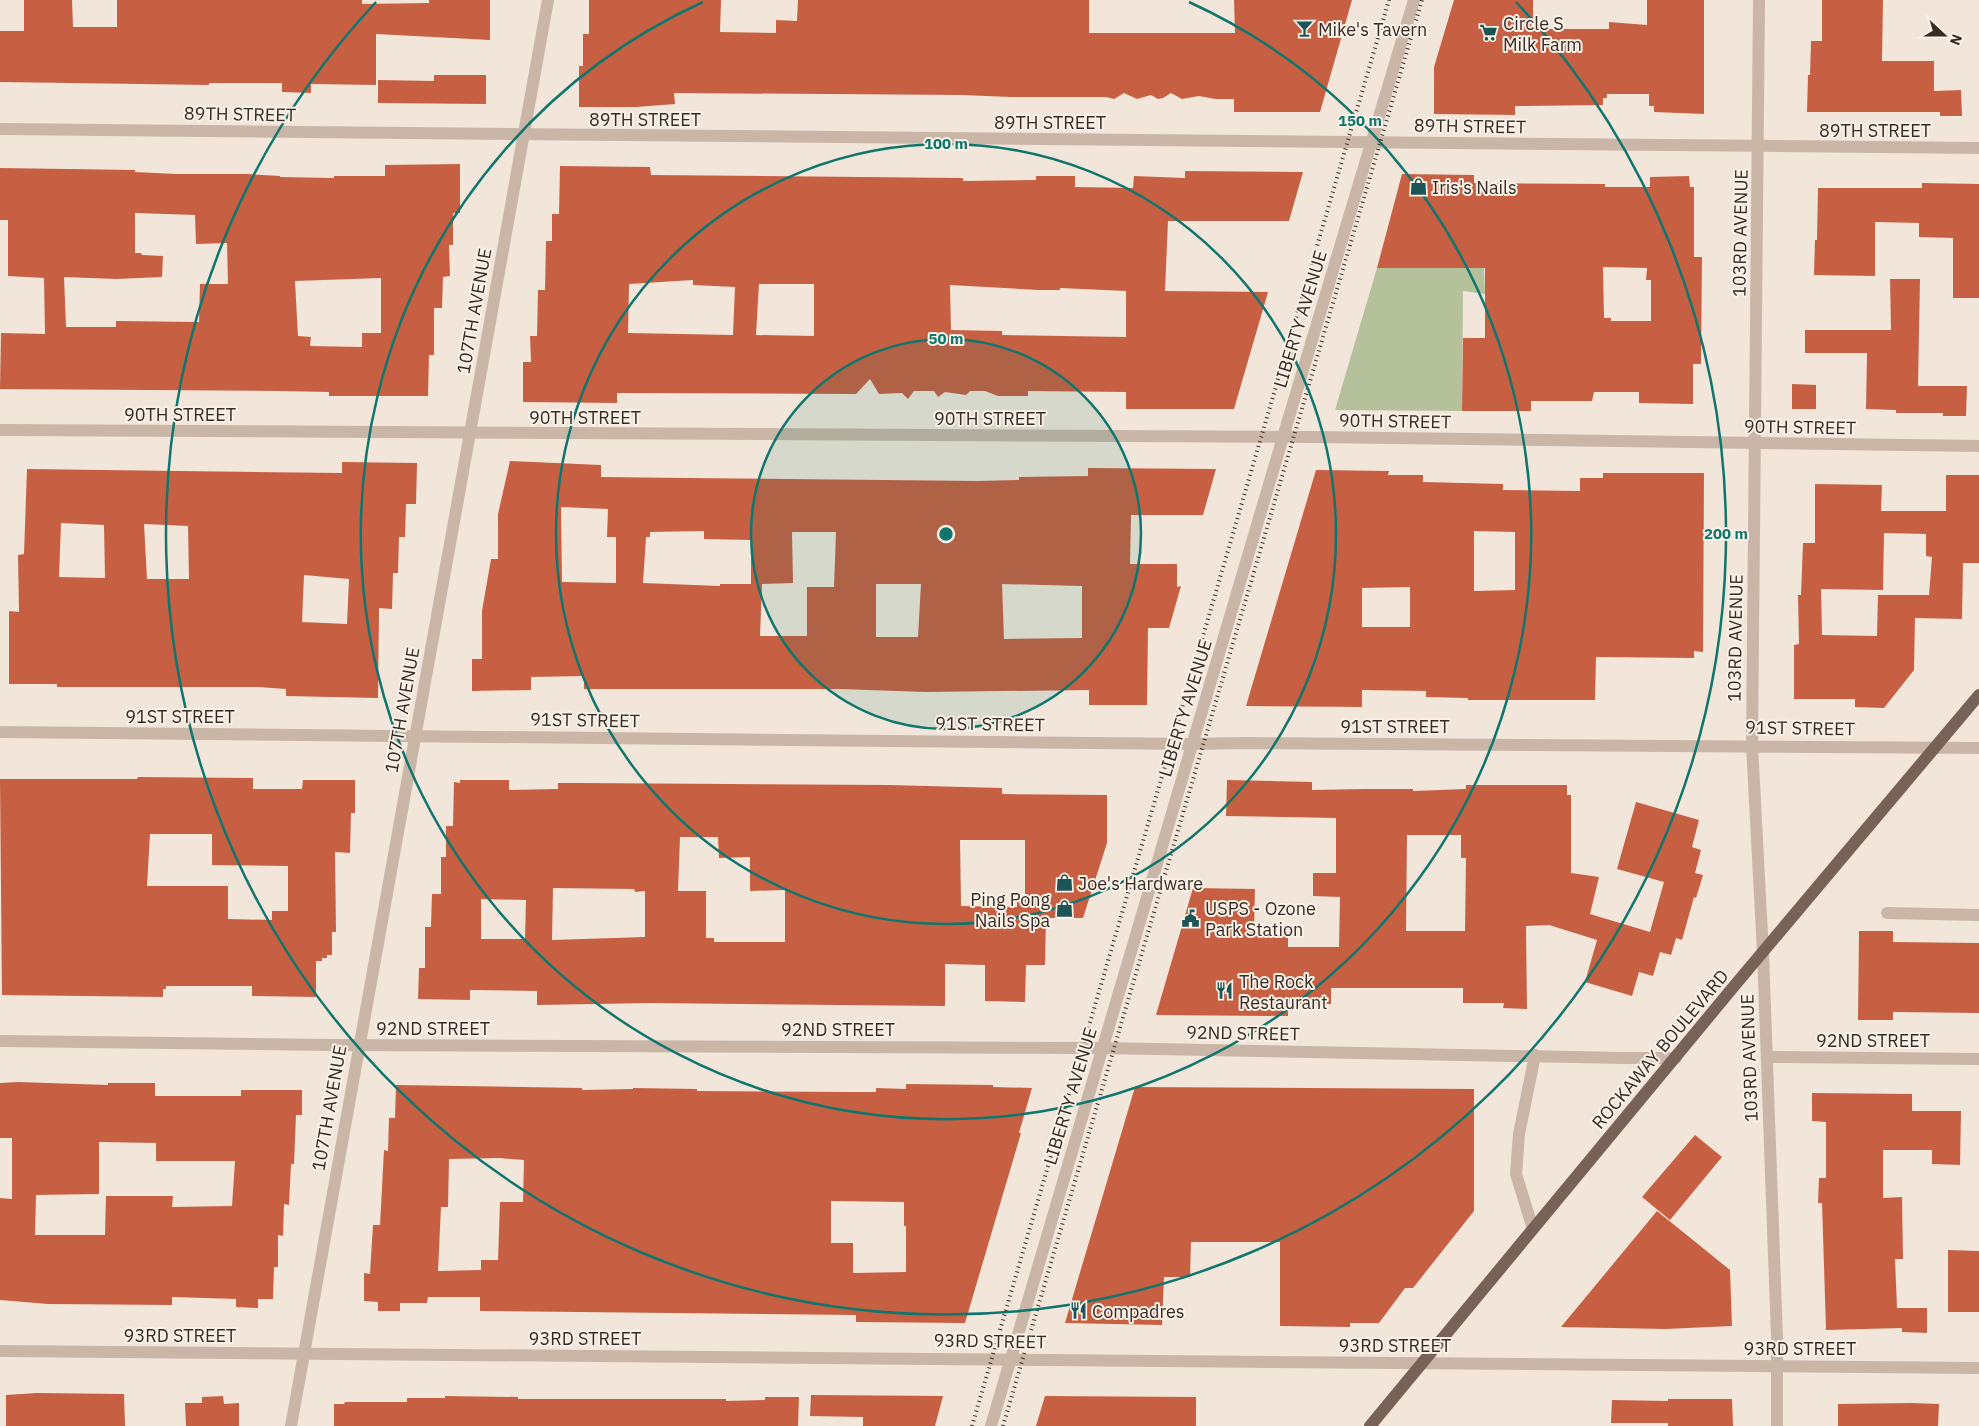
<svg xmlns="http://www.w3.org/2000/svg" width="1979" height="1426" font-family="'IBM Plex Sans',sans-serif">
<rect width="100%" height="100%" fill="#f2e6da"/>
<!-- green -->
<path fill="#b5c19a" d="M 1377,268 L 1484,268 L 1485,294 L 1463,291 L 1462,411 L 1335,410 Z"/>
<!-- building -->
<g fill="#c76043" fill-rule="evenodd">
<path d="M 24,0 L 72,0 L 73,27 L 117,27 L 117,0 L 362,0 L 362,4 L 429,3 L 429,0 L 490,0 L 490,40 L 376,34 L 376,85 L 311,84 L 311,93 L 282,92 L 282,83 L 209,83 L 209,85 L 0,82 L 0,31 L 24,31 Z"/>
<path d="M 589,0 L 721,0 L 720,32 L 776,33 L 776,20 L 797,21 L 798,0 L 1089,0 L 1089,33 L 1235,33 L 1234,0 L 1352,0 L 1320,112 L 1234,112 L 1234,99 L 1215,99 L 1199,96 L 1182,99 L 1171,93 L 1163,98 L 1158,99 L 1151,95 L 1137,99 L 1124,93 L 1114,99 L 1106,97 L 1010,97 L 962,95 L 674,93 L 675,104 L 636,107 L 579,107 L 579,66 L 583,66 L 583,34 L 589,34 Z"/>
<path d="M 1454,0 L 1533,0 L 1533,29 L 1609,29 L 1609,22 L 1647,25 L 1647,0 L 1704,0 L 1704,114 L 1654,112 L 1654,106 L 1649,106 L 1649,94 L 1607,94 L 1607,98 L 1603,98 L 1603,105 L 1515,106 L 1515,115 L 1434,114 L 1434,67 Z"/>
<path d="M 1822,0 L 1883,0 L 1882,61 L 1934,61 L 1934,91 L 1961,90 L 1962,116 L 1940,116 L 1940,112 L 1807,112 L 1808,75 L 1810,75 L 1811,41 L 1822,41 Z"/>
<path d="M 434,75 L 486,75 L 486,104 L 378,103 L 378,80 L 434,81 Z"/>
<path d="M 460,164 L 460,213 L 453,213 L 453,245 L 449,245 L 450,276 L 443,277 L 442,308 L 434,308 L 434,355 L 429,355 L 428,396 L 329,396 L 329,392 L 279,391 L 0,389 L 1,333 L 45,334 L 44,278 L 8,276 L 8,220 L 0,220 L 0,168 L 135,170 L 135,172 L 176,174 L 247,174 L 280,176 L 280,177 L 334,178 L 334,176 L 385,176 L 385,165 ZM 135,213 L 195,215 L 196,244 L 227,243 L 228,284 L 200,284 L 199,322 L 116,321 L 116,327 L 66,327 L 64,277 L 116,279 L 162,277 L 163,256 L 142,255 L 141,253 L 135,253 ZM 381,278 L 381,333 L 362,333 L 362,347 L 310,346 L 311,337 L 298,336 L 295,281 Z"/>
<path d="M 560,166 L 650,167 L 651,175 L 963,178 L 963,181 L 1036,180 L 1036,176 L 1075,176 L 1075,187 L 1133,188 L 1134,176 L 1185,178 L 1185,171 L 1303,172 L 1289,221 L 1168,221 L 1165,291 L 1268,292 L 1234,409 L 1126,409 L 1126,392 L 1028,391 L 1028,396 L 998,396 L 985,391 L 970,391 L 966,395 L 945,392 L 938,397 L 934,391 L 914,391 L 908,399 L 902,393 L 879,394 L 870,379 L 856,394 L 617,393 L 617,403 L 523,402 L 523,362 L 531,362 L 530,336 L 537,336 L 538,290 L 545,290 L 546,241 L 552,241 L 552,214 L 559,214 ZM 693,280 L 693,285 L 735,287 L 733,335 L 628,333 L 629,284 ZM 759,284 L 814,284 L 814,336 L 756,335 ZM 950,285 L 1038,290 L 1060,290 L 1060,288 L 1126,291 L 1126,337 L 1002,335 L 1002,331 L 951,330 Z"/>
<path d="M 1402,174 L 1474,175 L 1474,183 L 1605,184 L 1605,187 L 1650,187 L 1650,177 L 1689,176 L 1690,187 L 1694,187 L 1694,257 L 1702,257 L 1701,364 L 1693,364 L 1693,404 L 1639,403 L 1639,392 L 1594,392 L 1592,401 L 1531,401 L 1531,411 L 1462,411 L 1463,338 L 1485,338 L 1485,268 L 1377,268 ZM 1603,267 L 1647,268 L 1646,280 L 1651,280 L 1651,321 L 1611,321 L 1611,318 L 1604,318 Z"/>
<path d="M 1922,183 L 1979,184 L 1979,298 L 1953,298 L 1953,238 L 1919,237 L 1919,223 L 1875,222 L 1875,276 L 1814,275 L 1815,240 L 1817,240 L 1818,188 L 1922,188 Z"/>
<path d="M 1890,279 L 1920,279 L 1918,386 L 1967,386 L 1966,416 L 1943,416 L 1943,413 L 1896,413 L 1896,410 L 1866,409 L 1867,353 L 1805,353 L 1805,330 L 1891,330 Z"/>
<path d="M 1792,384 L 1816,385 L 1816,409 L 1792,409 Z"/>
<path d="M 510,461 L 601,465 L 601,477 L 687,478 L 978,481 L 1019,480 L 1019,477 L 1088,476 L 1088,468 L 1216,469 L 1203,515 L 1131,515 L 1130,564 L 1177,564 L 1177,587 L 1181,586 L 1169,628 L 1148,628 L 1147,705 L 1089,705 L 1089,690 L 926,692 L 840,689 L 584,689 L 584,676 L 531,677 L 531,690 L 472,691 L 472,659 L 482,659 L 482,611 L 491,559 L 498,559 L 498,514 ZM 561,507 L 608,509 L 607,537 L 616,537 L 616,583 L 562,582 ZM 704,531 L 704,539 L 751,540 L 751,584 L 720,584 L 720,586 L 643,583 L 646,537 L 650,537 L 650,532 ZM 792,532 L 836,532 L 834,587 L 807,587 L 807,636 L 760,636 L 762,584 L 793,583 ZM 876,584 L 921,584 L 918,637 L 876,637 ZM 1002,584 L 1082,586 L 1082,638 L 1004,639 Z"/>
<path d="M 342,462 L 417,463 L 416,504 L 406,504 L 405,537 L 399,537 L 398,573 L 393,573 L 392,609 L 379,608 L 378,698 L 286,696 L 286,689 L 258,687 L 57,687 L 57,684 L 9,684 L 9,611 L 19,612 L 18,555 L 24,554 L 27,469 L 342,473 ZM 61,523 L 104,525 L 105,578 L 59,577 ZM 144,524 L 188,526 L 189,579 L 147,579 ZM 304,575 L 349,579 L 347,624 L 302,622 Z"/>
<path d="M 1316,470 L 1389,471 L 1388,475 L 1423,475 L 1423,482 L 1503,484 L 1503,490 L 1580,491 L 1580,478 L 1603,478 L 1603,473 L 1704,473 L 1703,652 L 1694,651 L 1694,658 L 1596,657 L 1595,700 L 1468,700 L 1468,698 L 1426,697 L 1426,691 L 1362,690 L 1362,707 L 1246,706 ZM 1474,531 L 1515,532 L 1515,590 L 1474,591 ZM 1410,587 L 1410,627 L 1362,627 L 1362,588 Z"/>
<path d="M 1946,475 L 1979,475 L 1979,563 L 1963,563 L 1962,619 L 1915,618 L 1914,670 L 1884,708 L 1855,707 L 1855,699 L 1794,699 L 1794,645 L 1799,644 L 1798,595 L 1801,595 L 1803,543 L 1815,543 L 1815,484 L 1882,485 L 1881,511 L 1946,511 ZM 1884,533 L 1926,534 L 1926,556 L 1932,557 L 1929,595 L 1878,595 L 1877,636 L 1822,635 L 1821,589 L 1883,590 Z"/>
<path d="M 138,777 L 253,778 L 253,789 L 302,789 L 303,780 L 355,780 L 355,813 L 351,813 L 350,853 L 335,852 L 336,932 L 332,932 L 332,955 L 327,955 L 327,958 L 322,958 L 322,961 L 316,961 L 316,997 L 252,996 L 252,986 L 166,986 L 166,989 L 163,989 L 163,997 L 2,995 L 0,779 L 137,779 ZM 150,834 L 212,834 L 212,865 L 288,866 L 288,911 L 272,911 L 272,920 L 228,919 L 228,886 L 147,886 Z"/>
<path d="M 460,780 L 509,780 L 509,790 L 558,789 L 558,783 L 581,783 L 889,785 L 1002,788 L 1002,794 L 1107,795 L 1107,843 L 1083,918 L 1046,918 L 1045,965 L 1026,965 L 1025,1002 L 985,1001 L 985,965 L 945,964 L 945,1006 L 651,1003 L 537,1005 L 537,991 L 470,990 L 470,1000 L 418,999 L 419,968 L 425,968 L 425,927 L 431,927 L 432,894 L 441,894 L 441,857 L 446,857 L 446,826 L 453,826 L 454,782 L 460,783 ZM 680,837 L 718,837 L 719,858 L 750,857 L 750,891 L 785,890 L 785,942 L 714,942 L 714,938 L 706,938 L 706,891 L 678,891 ZM 960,840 L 1025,840 L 1025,895 L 1017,895 L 1017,907 L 961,906 ZM 553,888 L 634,889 L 635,892 L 645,891 L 645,937 L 552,940 ZM 481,899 L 526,900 L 525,939 L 481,939 Z"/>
<path d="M 1227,780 L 1312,782 L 1312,790 L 1364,789 L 1413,789 L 1413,791 L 1466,789 L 1466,785 L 1567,785 L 1567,795 L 1571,795 L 1571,873 L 1599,877 L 1590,914 L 1650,932 L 1664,882 L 1617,869 L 1636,802 L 1699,820 L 1692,847 L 1701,850 L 1695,873 L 1703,875 L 1696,898 L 1694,897 L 1682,940 L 1676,938 L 1671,955 L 1660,952 L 1653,976 L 1639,972 L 1632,996 L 1585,982 L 1597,940 L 1549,925 L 1526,926 L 1527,1009 L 1503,1008 L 1504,1003 L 1463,1003 L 1463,988 L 1331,988 L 1331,1004 L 1288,1004 L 1288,1016 L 1156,1015 L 1193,888 L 1255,889 L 1254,933 L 1288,933 L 1288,947 L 1339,947 L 1340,897 L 1313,896 L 1313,873 L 1336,873 L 1336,818 L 1226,816 ZM 1407,835 L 1461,835 L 1461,858 L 1466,858 L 1465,931 L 1406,931 Z"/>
<path d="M 1859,931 L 1893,931 L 1893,942 L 1979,943 L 1979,1013 L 1893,1012 L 1893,1020 L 1858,1020 Z"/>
<path d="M 18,1082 L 108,1085 L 108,1083 L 155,1083 L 155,1096 L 241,1096 L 241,1090 L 302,1090 L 302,1115 L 296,1115 L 294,1164 L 291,1164 L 289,1205 L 284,1204 L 283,1236 L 278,1235 L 278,1267 L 274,1267 L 273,1299 L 258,1299 L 258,1308 L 236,1307 L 236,1299 L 172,1297 L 172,1305 L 48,1304 L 0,1300 L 0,1198 L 12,1199 L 12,1138 L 0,1138 L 0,1083 ZM 99,1142 L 156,1143 L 156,1161 L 235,1161 L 232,1206 L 172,1207 L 173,1196 L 106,1196 L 105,1235 L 35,1235 L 36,1195 L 99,1194 Z"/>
<path d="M 906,1084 L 993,1085 L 993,1087 L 1032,1088 L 1019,1133 L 1021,1133 L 965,1323 L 856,1322 L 856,1315 L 480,1311 L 480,1297 L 428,1297 L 427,1303 L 400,1303 L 400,1311 L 378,1311 L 378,1302 L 364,1301 L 364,1273 L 370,1274 L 373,1225 L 380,1225 L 384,1150 L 388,1151 L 389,1118 L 395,1118 L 396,1085 L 582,1088 L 582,1090 L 633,1089 L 633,1088 L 697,1089 L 697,1091 L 849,1092 L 876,1092 L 876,1088 L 906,1089 ZM 499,1158 L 524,1160 L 523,1202 L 500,1202 L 498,1260 L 481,1260 L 481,1270 L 438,1271 L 441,1207 L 448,1207 L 449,1159 ZM 831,1201 L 904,1202 L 904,1226 L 906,1226 L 906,1272 L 853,1273 L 853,1243 L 831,1243 Z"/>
<path d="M 1135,1087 L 1474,1089 L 1474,1211 L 1413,1288 L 1405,1288 L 1379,1323 L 1350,1323 L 1350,1327 L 1280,1326 L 1280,1242 L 1191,1242 L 1190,1277 L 1164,1277 L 1162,1325 L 1065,1323 Z"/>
<path d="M 1812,1093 L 1912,1094 L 1912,1111 L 1961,1111 L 1960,1165 L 1932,1164 L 1932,1150 L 1883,1150 L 1883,1198 L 1902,1197 L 1903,1259 L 1895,1259 L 1897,1308 L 1927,1308 L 1927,1333 L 1902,1332 L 1902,1328 L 1826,1330 L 1822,1203 L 1818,1203 L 1819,1178 L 1826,1178 L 1826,1122 L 1812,1121 Z"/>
<path d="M 1695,1135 L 1722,1157 L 1670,1220 L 1642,1197 Z"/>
<path d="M 1657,1211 L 1730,1270 L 1732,1326 L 1665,1329 L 1561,1327 Z"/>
<path d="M 1948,1250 L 1979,1251 L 1979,1312 L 1948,1312 Z"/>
<path d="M 37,1393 L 124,1394 L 125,1426 L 6,1426 L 6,1395 Z"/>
<path d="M 811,1395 L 943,1396 L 935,1426 L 863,1426 L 863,1417 L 810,1416 Z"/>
<path d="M 223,1396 L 224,1404 L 239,1403 L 239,1426 L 186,1426 L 185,1403 L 202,1403 L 202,1397 Z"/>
<path d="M 445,1396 L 518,1397 L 518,1399 L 726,1399 L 726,1401 L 765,1400 L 765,1397 L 799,1397 L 798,1426 L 334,1426 L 334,1404 L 344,1404 L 345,1402 L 407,1402 L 407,1398 L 445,1398 Z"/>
<path d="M 1045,1396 L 1196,1397 L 1196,1426 L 1036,1426 Z"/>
<path d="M 1668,1399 L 1732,1399 L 1733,1426 L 1668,1426 L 1668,1423 L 1611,1423 L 1612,1400 L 1668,1401 Z"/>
<path d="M 1911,1403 L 1939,1404 L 1938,1426 L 1838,1426 L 1838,1404 Z"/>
</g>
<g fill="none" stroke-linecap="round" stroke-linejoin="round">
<!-- minor -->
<g stroke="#cab6a6" stroke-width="12">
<path d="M 1759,0 L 1752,745 L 1763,953 L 1777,1338 L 1777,1426"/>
<path d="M 0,129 L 1979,148"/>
<path d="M 0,430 L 1315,437 L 1979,446"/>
<path d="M 0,732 L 1192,744 L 1245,743 L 1979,748"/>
<path d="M 1887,913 L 1979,915"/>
<path d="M 0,1041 L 333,1045 L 1102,1048 L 1623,1058 L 1676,1058"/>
<path d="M 1767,1057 L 1979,1059"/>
<path d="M 1533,1229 L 1516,1174 L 1519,1134 L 1535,1055"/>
<path d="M 0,1351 L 1979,1368"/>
<path d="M 291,1426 L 548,0"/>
<path d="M 991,1426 L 1283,437 L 1414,0"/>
</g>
<!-- major -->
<path stroke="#786258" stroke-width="12" d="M 1370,1426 L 1735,985 L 1979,695"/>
<!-- rail -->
<g stroke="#362b27" stroke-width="4" stroke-dasharray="1 4" stroke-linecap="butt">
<path d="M 972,1426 L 1389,0"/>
<path d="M 1003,1426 L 1422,0"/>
</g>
</g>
<!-- distance rings -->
<circle cx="946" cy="534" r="195" fill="#0f766e" fill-opacity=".12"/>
<g fill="none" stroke="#0f766e" stroke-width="2.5">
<circle cx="946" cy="534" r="195"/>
<circle cx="946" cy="534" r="390"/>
<path d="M1189 2A585 585 0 1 1 703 2"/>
<path d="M1516 2A780 780 0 1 1 376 2"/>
</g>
<!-- icons -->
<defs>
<symbol id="bar-bare" viewBox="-9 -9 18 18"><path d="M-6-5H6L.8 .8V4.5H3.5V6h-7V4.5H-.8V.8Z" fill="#1c5557" stroke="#f9f0e6" stroke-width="2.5" paint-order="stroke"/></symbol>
<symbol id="supermarket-bare" viewBox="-9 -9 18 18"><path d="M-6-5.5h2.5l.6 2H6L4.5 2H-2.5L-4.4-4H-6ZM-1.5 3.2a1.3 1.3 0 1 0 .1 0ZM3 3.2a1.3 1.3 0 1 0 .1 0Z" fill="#1c5557" stroke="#f9f0e6" stroke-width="2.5" paint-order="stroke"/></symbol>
<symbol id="shop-bare" viewBox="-9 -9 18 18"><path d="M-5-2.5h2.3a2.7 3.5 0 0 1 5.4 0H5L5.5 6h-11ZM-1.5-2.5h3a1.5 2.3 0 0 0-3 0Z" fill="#1c5557" stroke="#f9f0e6" stroke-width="2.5" paint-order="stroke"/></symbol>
<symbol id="civic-bare" viewBox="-9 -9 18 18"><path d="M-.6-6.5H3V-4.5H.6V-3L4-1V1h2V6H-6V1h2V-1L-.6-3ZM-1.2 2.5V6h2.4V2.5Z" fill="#1c5557" stroke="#f9f0e6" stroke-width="2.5" paint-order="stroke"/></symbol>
<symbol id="restaurant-bare" viewBox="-9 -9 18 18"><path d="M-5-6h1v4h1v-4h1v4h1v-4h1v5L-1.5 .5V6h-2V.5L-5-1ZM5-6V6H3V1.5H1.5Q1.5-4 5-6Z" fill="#1c5557" stroke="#f9f0e6" stroke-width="2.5" paint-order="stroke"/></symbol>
</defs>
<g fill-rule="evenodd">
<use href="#bar-bare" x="1292" y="16" width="25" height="25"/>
<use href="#supermarket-bare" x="1476" y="20" width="25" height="25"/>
<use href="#shop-bare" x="1406" y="174" width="25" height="25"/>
<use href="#shop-bare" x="1052" y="870" width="25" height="25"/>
<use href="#shop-bare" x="1052" y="896" width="25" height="25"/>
<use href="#civic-bare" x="1178" y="906" width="25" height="25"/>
<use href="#restaurant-bare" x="1212" y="978" width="25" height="25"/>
<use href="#restaurant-bare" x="1066" y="1298" width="25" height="25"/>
</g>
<g text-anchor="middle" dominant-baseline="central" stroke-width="4" stroke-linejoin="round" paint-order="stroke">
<!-- poi labels -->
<g font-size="18" fill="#362b27" stroke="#f9f0e6" text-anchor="start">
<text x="1503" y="23">Circle S<tspan x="1503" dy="21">Milk Farm</tspan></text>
<text x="1318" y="29">Mike's Tavern</text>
<text x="1432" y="187">Iris's Nails</text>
<text x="1078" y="883">Joe's Hardware</text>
<text x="1050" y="899" text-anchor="end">Ping Pong<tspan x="1050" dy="21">Nails Spa</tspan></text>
<text x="1205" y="908">USPS - Ozone<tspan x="1205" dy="21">Park Station</tspan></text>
<text x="1239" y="981">The Rock<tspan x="1239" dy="21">Restaurant</tspan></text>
<text x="1092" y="1311">Compadres</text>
</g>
<!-- street labels -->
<g font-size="18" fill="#362b27" stroke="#f9f0e6">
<text transform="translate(240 114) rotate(1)">89TH STREET</text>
<text x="645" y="119">89TH STREET</text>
<text x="1050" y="122">89TH STREET</text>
<text transform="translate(1470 126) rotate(1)">89TH STREET</text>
<text x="1875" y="130">89TH STREET</text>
<text transform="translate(1740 233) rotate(-89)">103RD AVENUE</text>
<text transform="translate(474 311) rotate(-80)">107TH AVENUE</text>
<text transform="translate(1300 319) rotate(-73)">LIBERTY AVENUE</text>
<text x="180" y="414">90TH STREET</text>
<text x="585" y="417">90TH STREET</text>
<text x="990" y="418">90TH STREET</text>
<text transform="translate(1395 421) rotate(1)">90TH STREET</text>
<text transform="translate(1800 427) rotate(1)">90TH STREET</text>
<text transform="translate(1735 638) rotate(-89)">103RD AVENUE</text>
<text transform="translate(1185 708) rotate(-73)">LIBERTY AVENUE</text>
<text transform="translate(402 710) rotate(-80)">107TH AVENUE</text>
<text x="180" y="716">91ST STREET</text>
<text transform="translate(585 720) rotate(1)">91ST STREET</text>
<text transform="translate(990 724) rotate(1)">91ST STREET</text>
<text x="1395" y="726">91ST STREET</text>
<text transform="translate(1800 728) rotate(1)">91ST STREET</text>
<text x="433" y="1028">92ND STREET</text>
<text x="838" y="1029">92ND STREET</text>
<text transform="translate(1243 1033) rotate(1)">92ND STREET</text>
<text x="1873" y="1040">92ND STREET</text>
<text transform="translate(1660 1049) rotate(-50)">ROCKAWAY BOULEVARD</text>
<text transform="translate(1749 1058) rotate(-92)">103RD AVENUE</text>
<text transform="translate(1070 1096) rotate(-73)">LIBERTY AVENUE</text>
<text transform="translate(329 1108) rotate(-80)">107TH AVENUE</text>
<text x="180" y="1335">93RD STREET</text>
<text x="585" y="1338">93RD STREET</text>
<text transform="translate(990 1341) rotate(1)">93RD STREET</text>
<text x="1395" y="1345">93RD STREET</text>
<text x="1800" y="1348">93RD STREET</text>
</g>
</g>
<circle cx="946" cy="534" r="8" fill="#0f766e" stroke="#f9f0e6" stroke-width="2.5"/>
<g font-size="15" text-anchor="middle" font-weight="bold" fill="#0f766e" stroke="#f9f0e6" stroke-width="4" stroke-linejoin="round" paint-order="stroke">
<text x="1360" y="126">150 m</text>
<text x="946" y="149">100 m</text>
<text x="946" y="344">50 m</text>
<text x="1726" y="539">200 m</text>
</g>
<!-- north arrow -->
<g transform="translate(1944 35) rotate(111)" stroke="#f9f0e6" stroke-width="4" paint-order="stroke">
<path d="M0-4L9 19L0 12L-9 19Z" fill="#362b27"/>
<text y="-8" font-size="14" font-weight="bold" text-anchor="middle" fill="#362b27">N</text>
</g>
</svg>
